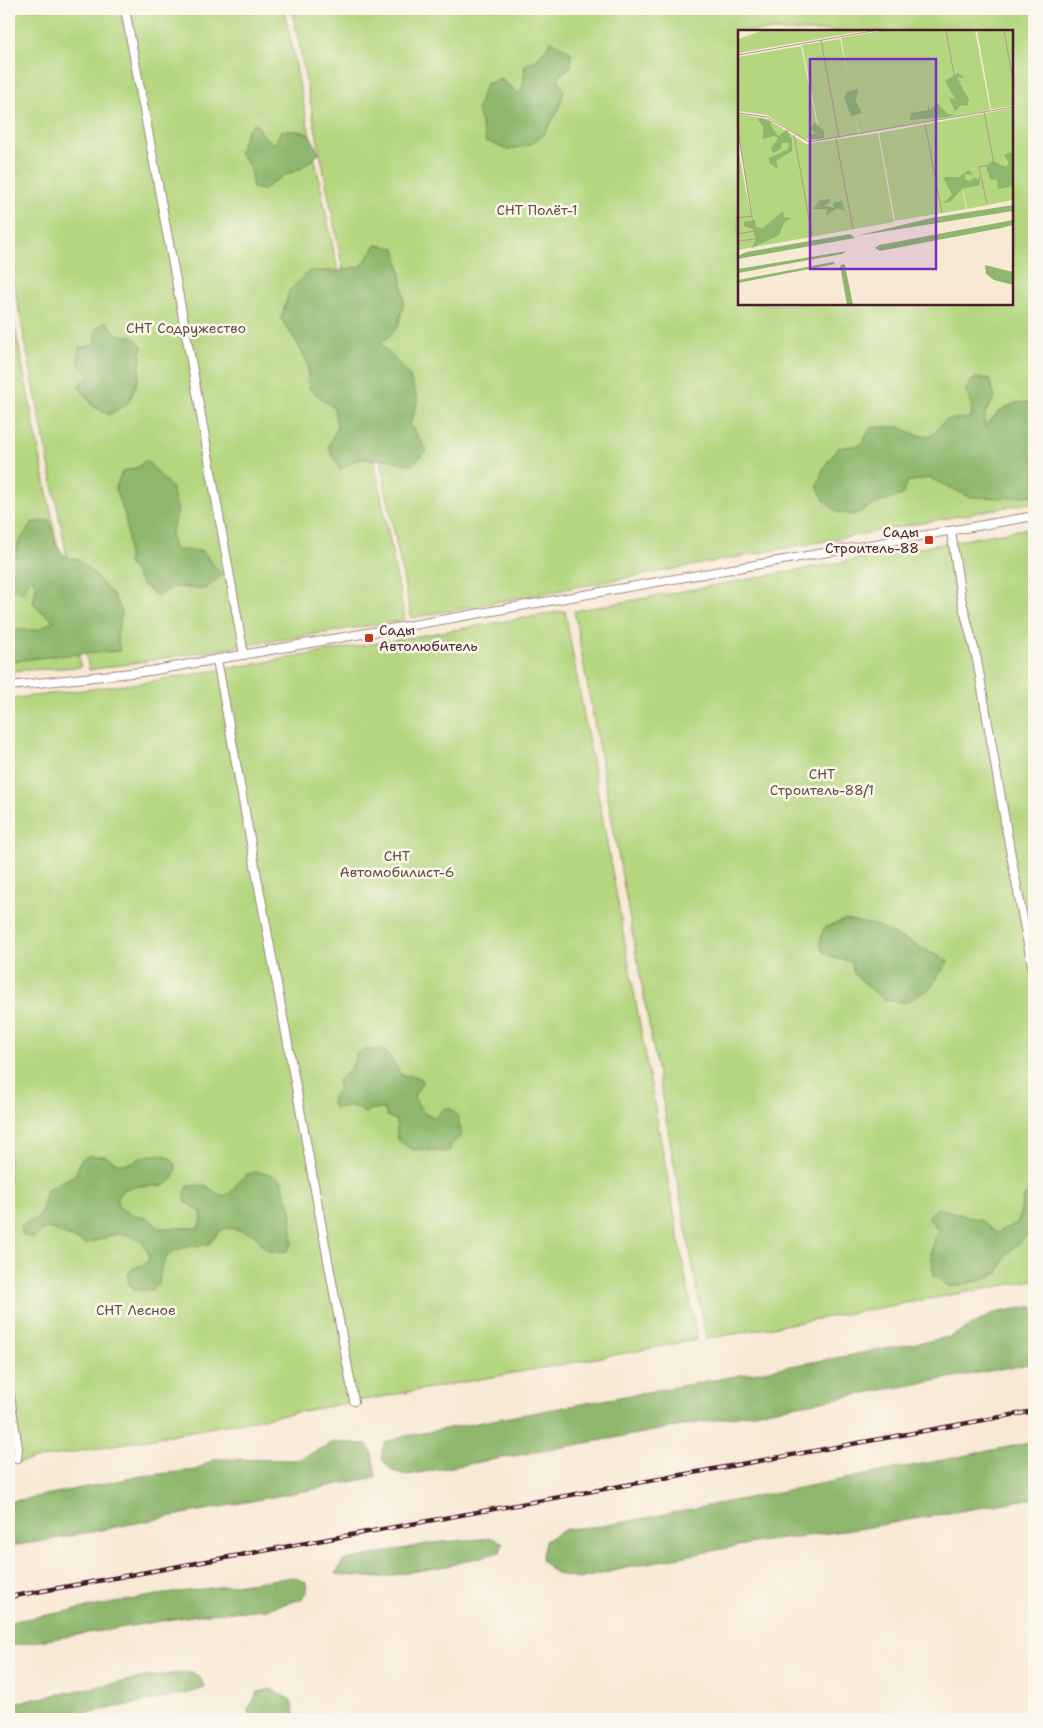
<svg xmlns="http://www.w3.org/2000/svg" width="1043" height="1728" font-family="'Shantell Sans',sans-serif">
<rect width="100%" height="100%" fill="#fbf7ec"/>
<filter id="ink" filterUnits="userSpaceOnUse"><feTurbulence type="fractalNoise" baseFrequency=".02" numOctaves="2"/><feDisplacementMap in="SourceGraphic" scale="10" xChannelSelector="R" yChannelSelector="G"/><feConvolveMatrix kernelMatrix="1 2 1 2 8 2 1 2 1" color-interpolation-filters="sRGB"/></filter>
<filter id="wash" filterUnits="userSpaceOnUse"><feTurbulence type="fractalNoise" baseFrequency=".0096" numOctaves="4" result="noise"/><feDisplacementMap in="SourceGraphic" scale="20" xChannelSelector="R" yChannelSelector="G"/><feGaussianBlur stdDeviation="1.12" result="paint"/><feColorMatrix in="noise" values="0 0 0 0 0 0 0 0 0 0 0 0 0 0 0 0 0 1.4 0 .05"/><feComposite in="paint" operator="in"/></filter>
<g filter="url(#wash)">
<rect width="100%" height="100%" fill="#f8e9d5"/>
<!-- green -->
<g fill="#b3d67e" stroke="#7e7a54" fill-rule="evenodd">
<path d="M 9,9 L 284,9 L 336,262 L 405,620 L 89,670 L 9,259 Z"/>
<path d="M 292,9 L 1034,9 L 1034,502 L 411,618 ZM 739,31 L 1012,31 L 1012,304 L 739,304 Z"/>
<path d="M 9,297 L 81,667 L 9,671 Z"/>
<path d="M 1034,527 L 1034,1280 L 706,1339 L 574,611 Z"/>
<path d="M 565,611 L 697,1340 L 9,1464 L 9,699 L 148,682 Z"/>
</g>
<!-- forest -->
<g fill="#8eb76d" stroke="#6c6b4c">
<path d="M 551,41 L 571,52 L 571,66 L 558,77 L 564,92 L 558,111 L 544,134 L 531,144 L 508,150 L 486,141 L 477,109 L 486,84 L 501,79 L 519,94 L 523,86 L 525,65 L 537,60 Z"/>
<path d="M 255,122 L 266,139 L 275,144 L 281,131 C 307,130 309,130 319,154 L 300,169 L 282,176 L 263,190 L 253,188 L 250,168 L 239,152 L 248,128 Z"/>
<path d="M 376,245 L 395,248 L 401,274 L 404,301 L 398,327 L 381,344 L 409,375 L 418,400 L 410,425 L 427,450 L 412,465 L 385,459 L 357,459 L 340,470 L 328,447 L 337,428 L 334,408 L 308,388 L 308,364 L 297,343 L 281,319 L 289,291 L 309,271 L 337,271 L 362,266 Z"/>
<path d="M 106,321 L 117,335 L 132,336 L 142,346 L 139,377 L 129,402 L 109,415 L 93,406 L 78,385 L 91,376 L 78,364 L 79,348 L 96,344 L 96,329 Z"/>
<path d="M 975,378 L 989,379 L 995,397 L 985,413 L 985,427 L 998,412 L 1015,403 L 1034,402 L 1034,495 L 1003,498 L 970,497 L 930,478 L 907,482 L 902,495 L 880,502 L 853,515 L 837,512 L 824,500 L 817,486 L 824,467 L 838,448 L 860,445 L 872,427 L 899,427 L 919,436 L 933,435 L 945,420 L 971,418 L 972,404 L 965,390 Z"/>
<path d="M 146,460 L 171,487 L 178,510 L 171,534 L 174,550 L 202,551 L 222,575 L 205,589 L 174,587 L 157,596 L 142,584 L 128,563 L 128,537 L 125,515 L 115,489 L 122,472 L 138,467 Z"/>
<path d="M 50,521 L 56,545 L 67,558 L 79,559 L 113,595 L 122,611 L 117,635 L 120,651 L 53,656 L 9,662 L 9,628 L 11,630 L 37,630 L 54,621 L 41,611 L 33,603 L 36,587 L 32,577 L 23,592 L 12,590 L 9,577 L 14,568 L 18,543 L 33,522 Z"/>
<path d="M 845,920 L 875,925 L 948,961 L 931,988 L 906,1002 L 884,1000 L 854,974 L 851,961 L 836,959 L 823,952 L 820,942 L 824,928 Z"/>
<path d="M 382,1049 L 388,1054 L 401,1075 L 414,1076 L 422,1079 L 422,1083 L 415,1094 L 414,1098 L 424,1113 L 435,1118 L 444,1108 L 451,1109 L 459,1118 C 457,1125 462,1128 461,1134 C 459,1142 450,1139 450,1150 C 436,1155 423,1147 413,1150 C 391,1136 399,1142 396,1120 L 387,1116 L 384,1109 L 371,1109 L 364,1113 C 352,1102 348,1107 334,1108 L 332,1104 L 333,1096 L 339,1089 L 338,1081 L 351,1069 L 357,1053 L 364,1050 Z"/>
<path d="M 150,1155 C 155,1155 162,1154 166,1156 C 181,1161 178,1181 164,1185 C 160,1186 155,1186 152,1186 C 140,1186 131,1186 121,1191 L 117,1199 L 119,1207 L 133,1216 L 148,1218 L 159,1228 L 198,1228 L 202,1221 L 201,1212 L 186,1202 L 185,1194 L 188,1186 L 205,1185 L 218,1194 L 225,1196 C 235,1191 234,1186 241,1179 C 254,1167 268,1173 281,1180 L 291,1210 L 292,1244 L 287,1251 C 265,1256 267,1248 254,1235 C 251,1233 247,1232 243,1231 C 222,1226 223,1227 209,1244 C 178,1249 162,1246 159,1284 L 152,1290 L 135,1290 L 129,1284 L 128,1276 L 132,1269 L 147,1263 L 149,1255 L 141,1240 L 125,1234 L 116,1234 L 86,1244 L 55,1230 L 46,1228 L 32,1238 L 23,1235 L 21,1227 C 29,1220 30,1223 35,1219 C 43,1214 44,1198 47,1189 L 75,1175 L 81,1160 L 88,1156 L 105,1156 L 119,1164 L 127,1164 Z"/>
<path d="M 1034,1189 L 1034,1228 L 1006,1255 L 998,1273 L 978,1281 L 950,1287 L 934,1276 L 931,1251 L 938,1230 L 928,1217 L 937,1208 L 980,1220 L 996,1233 L 1018,1222 L 1024,1196 Z"/>
<path d="M 1034,1306 L 1034,1363 L 407,1475 L 392,1471 L 382,1459 L 382,1450 L 385,1443 L 400,1437 L 950,1337 L 994,1313 Z"/>
<path d="M 333,1442 L 367,1444 L 372,1453 L 376,1477 L 38,1542 L 9,1546 L 9,1502 L 142,1476 L 196,1470 L 214,1459 L 298,1460 Z"/>
<path d="M 1034,1442 L 1034,1498 L 858,1529 L 759,1542 L 643,1564 L 579,1579 L 557,1574 L 541,1560 L 545,1541 L 566,1529 L 602,1526 L 640,1519 Z"/>
<path d="M 493,1538 L 503,1543 L 500,1552 L 447,1566 L 376,1578 L 335,1574 L 343,1561 L 431,1543 Z"/>
<path d="M 293,1577 L 306,1582 L 307,1591 L 302,1599 L 266,1609 L 198,1615 L 9,1646 L 9,1622 L 157,1595 Z"/>
<path d="M 192,1672 L 199,1676 L 205,1688 L 185,1694 L 56,1719 L 9,1719 L 9,1704 L 146,1677 Z"/>
<path d="M 271,1689 L 291,1700 L 295,1719 L 249,1719 L 248,1710 L 258,1692 Z"/>
</g>
</g>
<g filter="url(#ink)">
<g fill="none" stroke-linecap="round" stroke-linejoin="round">
<defs>
<g id="minor">
<path d="M 125,9 L 193,371 L 244,655"/>
<path d="M 951,531 L 961,598 L 977,660 L 1010,850 L 1034,976"/>
<path d="M 217,660 L 354,1401"/>
<path d="M 9,686 L 150,671 L 1034,516"/>
<path d="M 9,1390 L 18,1448 L 17,1459"/>
</g>
</defs>
<!-- minor casing -->
<use href="#minor" stroke="#a18480" stroke-width="10"/>
<!-- minor -->
<use href="#minor" stroke="#fff" stroke-width="8"/>
<defs>
<path id="rail" d="M 9,1597 L 1034,1411"/>
</defs>
<!-- rail casing -->
<use href="#rail" stroke="#4a1f2b" stroke-width="4.5"/>
<!-- rail -->
<use href="#rail" stroke="#fbf7ec" stroke-width="2.5" stroke-dasharray="8" stroke-linecap="butt"/>
</g>
</g>
<!-- markers -->
<g fill="#c8321e" stroke="#fbf7ec" stroke-width="2">
<rect x="924" y="535" width="10" height="10" rx="2.5"/>
<rect x="364" y="633" width="10" height="10" rx="2.5"/>
</g>
<g text-anchor="middle" dominant-baseline="central" stroke-width="5" stroke-linejoin="round" paint-order="stroke">
<!-- park labels -->
<g font-size="14" fill="#644d40" stroke="#fbf7ec">
<text x="537" y="210">СНТ Полёт-1</text>
<text x="186" y="328">СНТ Содружество</text>
<text x="822" y="774">СНТ<tspan x="822" dy="16">Строитель-88/1</tspan></text>
<text x="397" y="856">СНТ<tspan x="397" dy="16">Автомобилист-6</tspan></text>
<text x="136" y="1310">СНТ Лесное</text>
</g>
<!-- poi labels -->
<g font-size="14" fill="#4a1f2b" stroke="#fbf7ec" text-anchor="end">
<text x="919" y="532">Сады<tspan x="919" dy="16">Строитель-88</tspan></text>
<text x="379" y="630" text-anchor="start">Сады<tspan x="379" dy="16">Автолюбитель</tspan></text>
</g>
</g>
<!-- overview -->
<g transform="translate(738 30)">
<rect width="275" height="275" fill="#f8e9d5"/>
<path d="M 26,0 L 131,0 L 0,23 L 0,9 ZM 148,0 L 237,0 L 252,80 L 122,104 L 118,89 L 121,104 L 83,110 L 64,15 L 102,9 L 111,52 L 103,8 ZM 239,0 L 275,0 L 275,76 L 253,79 ZM 63,16 L 82,110 L 65,109 L 29,85 L 0,81 L 0,27 ZM 275,78 L 275,170 L 229,179 L 222,144 L 228,179 L 157,191 L 141,103 ZM 0,84 L 30,89 L 68,114 L 140,103 L 156,192 L 0,220 L 0,119 L 15,196 L 0,103 Z" fill="#b3d67e"/>
<path d="M 220,43 L 227,48 L 218,47 L 231,69 L 229,76 L 223,75 L 217,82 L 211,68 L 217,69 L 207,51 ZM 120,59 L 118,71 L 124,83 L 113,86 L 106,68 L 109,62 ZM 199,73 L 210,84 L 217,84 L 210,87 L 172,90 L 173,83 L 190,80 L 190,75 L 192,80 ZM 22,88 L 34,92 L 32,94 L 40,106 L 49,100 L 54,110 L 54,121 L 38,131 L 40,139 L 31,133 L 31,128 L 50,119 L 51,113 L 44,113 L 43,119 L 35,123 L 33,119 L 40,108 L 36,106 L 25,109 L 25,97 L 20,90 ZM 76,92 L 86,101 L 86,108 L 71,110 L 72,104 L 78,104 L 73,99 ZM 272,122 L 275,124 L 275,156 L 260,159 L 259,150 L 252,149 L 248,137 L 254,131 L 268,137 L 271,133 L 266,125 ZM 231,140 L 235,145 L 227,144 L 227,149 L 232,151 L 237,147 L 240,150 L 242,146 L 242,155 L 224,159 L 212,172 L 205,173 L 214,165 L 205,147 L 221,147 ZM 92,169 L 92,172 L 86,176 L 96,178 L 95,173 L 104,171 L 107,181 L 99,178 L 88,186 L 89,179 L 75,179 L 82,170 ZM 275,175 L 275,181 L 118,206 L 193,188 ZM 45,181 L 46,187 L 53,188 L 46,193 L 41,205 L 14,218 L 18,208 L 15,199 L 6,196 L 6,192 L 17,190 L 18,197 L 25,198 ZM 275,190 L 275,195 L 263,198 L 142,221 L 137,218 L 141,215 ZM 112,204 L 117,208 L 0,229 L 0,226 L 8,222 ZM 109,221 L 104,224 L 0,243 L 0,239 L 6,238 ZM 95,232 L 97,234 L 0,253 L 0,250 ZM 105,234 L 107,235 L 115,275 L 109,275 L 102,236 ZM 247,235 L 275,242 L 275,255 L 256,250 L 248,244 Z" fill="#8eb76d"/>
<path fill="none" stroke="#b29891" stroke-width="1" d="M 208,0 L 216,45 L 223,52M 266,0 L 275,51M 83,10 L 101,108M 0,25 L 140,0M 246,82 L 256,134 L 241,137 L 249,174M 0,83 L 29,87 L 71,112 L 275,77M 187,94 L 204,183M 0,100 L 17,207M 56,105 L 74,206M 98,109 L 115,199M 0,188 L 15,186M 0,204 L 16,201M 0,211 L 17,209"/>
<path fill="#7b2cbf" fill-opacity="0.15" stroke="#7b2cbf" stroke-width="2.5" d="M 72,29 L 198,29 L 198,239 L 72,239 Z"/>
<rect width="275" height="275" fill="none" stroke="#4a1f2b" stroke-width="2.5"/>
</g>
<!-- margin -->
<rect width="1043" height="1728" fill="none" stroke="#fbf7ec" stroke-width="30"/>
</svg>
